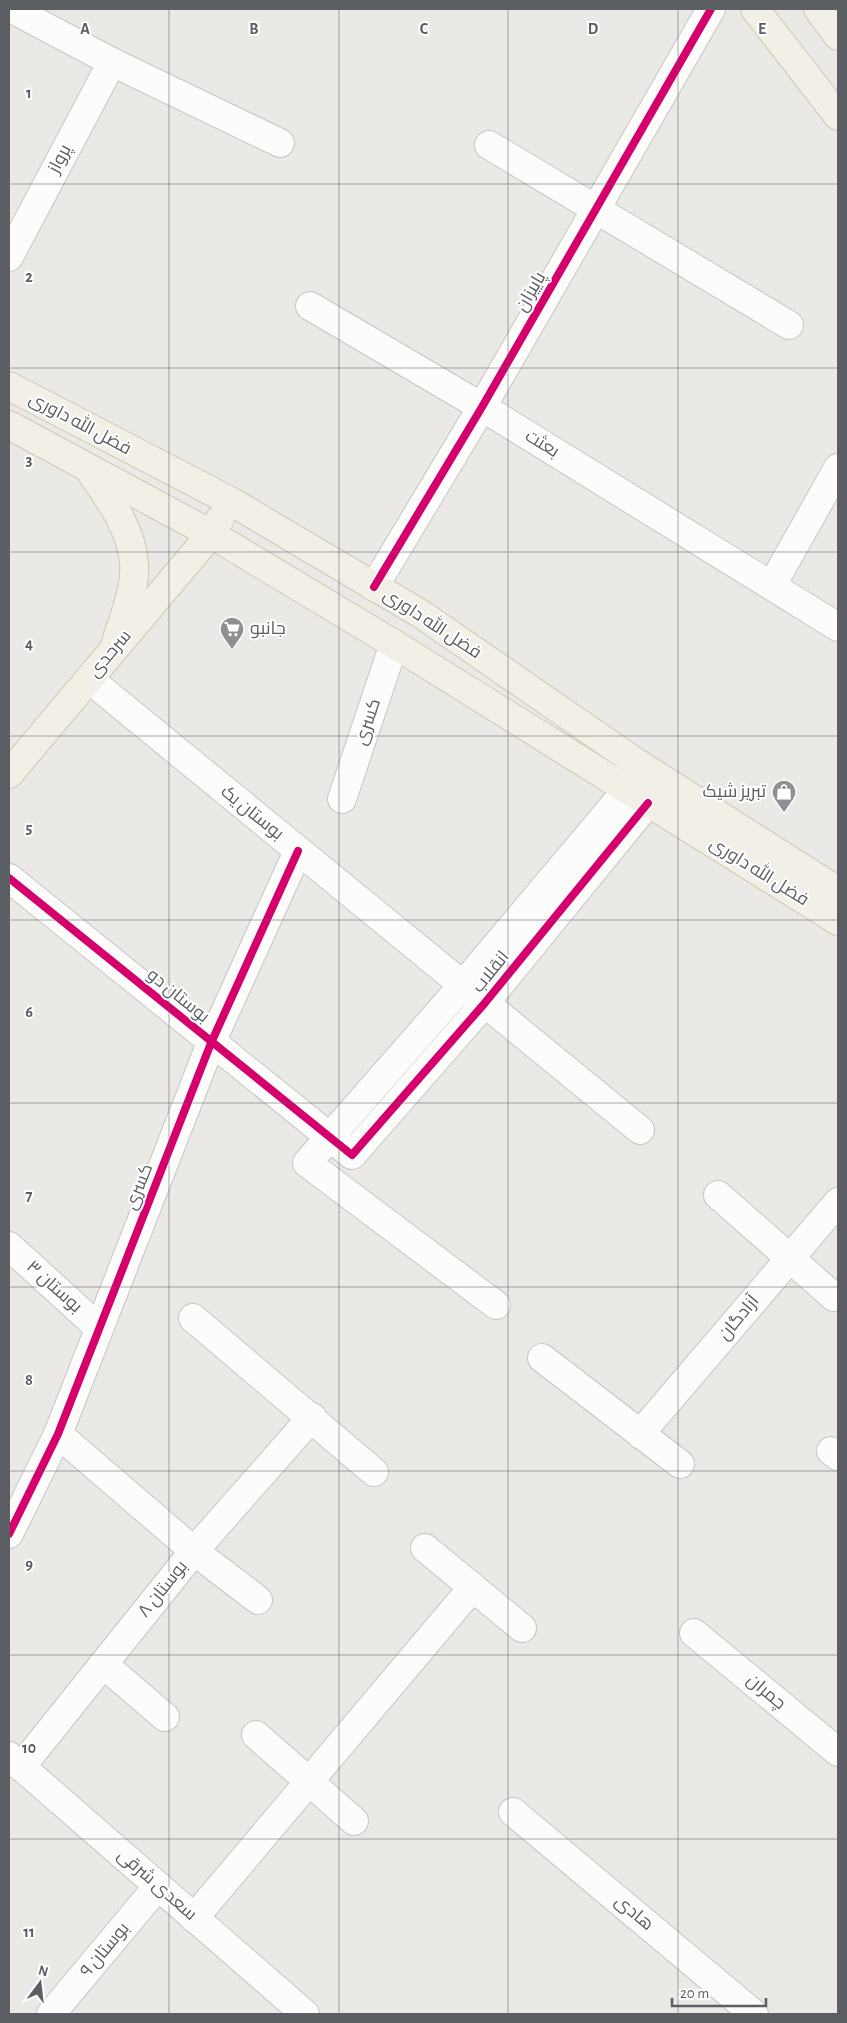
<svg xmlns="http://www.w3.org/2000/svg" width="847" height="2023" font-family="'Alegreya Sans',Cairo,sans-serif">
<rect width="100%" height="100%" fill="#eae9e5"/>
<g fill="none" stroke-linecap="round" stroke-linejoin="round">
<defs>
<g id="minor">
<path d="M 12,9 L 112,62 L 280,143"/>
<path d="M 489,145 L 789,325"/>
<path d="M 9,257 L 112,62"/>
<path d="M 310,306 L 482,407 L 838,627"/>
<path d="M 772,585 L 838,468"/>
<path d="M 374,587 L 482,407 L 711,9"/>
<path d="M 89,679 L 640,1130"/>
<path d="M 342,799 L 394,644"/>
<path d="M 9,878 L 352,1155 L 484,1004 L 648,803"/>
<path d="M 718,1195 L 834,1297"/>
<path d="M 9,1246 L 99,1328"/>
<path d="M 496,1305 L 307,1163 L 462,986 L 627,790"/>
<path d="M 193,1318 L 374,1472"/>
<path d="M 542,1358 L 680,1464"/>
<path d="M 58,1434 L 194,1551 L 258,1600"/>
<path d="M 640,1434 L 838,1202"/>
<path d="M 831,1451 L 838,1456"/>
<path d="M 9,1534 L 58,1434 L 211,1043 L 298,851"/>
<path d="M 425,1548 L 522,1628"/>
<path d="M 694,1633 L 838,1752"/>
<path d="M 103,1664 L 165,1717"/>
<path d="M 256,1735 L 354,1821"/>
<path d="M 9,1756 L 305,2014"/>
<path d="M 21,1767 L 194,1551 L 312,1417"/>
<path d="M 513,1812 L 754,2014"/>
<path d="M 194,1918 L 473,1587"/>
<path d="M 51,2014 L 158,1886"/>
</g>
<g id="major">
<path d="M 755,9 L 838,116"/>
<path d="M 818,9 L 838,36"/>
<path d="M 9,386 L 232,502 L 421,614 L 634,761 L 838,891"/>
<path d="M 9,425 L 211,534 L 394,644 L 838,921"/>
<path d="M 90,471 C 109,499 132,529 134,564 C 136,589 123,618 116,642"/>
<path d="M 9,774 L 211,534 L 220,519"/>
</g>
</defs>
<!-- minor casing -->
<use href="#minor" stroke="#c6c6c6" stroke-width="30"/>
<!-- major casing -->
<use href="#major" stroke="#d2c7b3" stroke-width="30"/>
<!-- minor -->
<use href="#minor" stroke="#fcfcfb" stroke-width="28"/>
<!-- major -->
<use href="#major" stroke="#f2efe7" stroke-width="28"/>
<defs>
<g id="cycleway">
<path d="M 374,587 L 482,407 L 711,9"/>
<path d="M 9,878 L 352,1155 L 484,1004 L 648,803"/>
<path d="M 9,1534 L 58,1434 L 211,1043 L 298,851"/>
</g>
</defs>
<!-- cycleway casing -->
<use href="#cycleway" stroke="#fff" stroke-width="11"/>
<!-- cycleway -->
<use href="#cycleway" stroke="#d6006c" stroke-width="8"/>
</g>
<!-- grid -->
<path fill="none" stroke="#5b5f63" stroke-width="1" stroke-opacity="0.55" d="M 169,9 L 169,2014M 339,9 L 339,2014M 508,9 L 508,2014M 678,9 L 678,2014M 9,184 L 838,184M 9,368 L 838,368M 9,552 L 838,552M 9,736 L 838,736M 9,920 L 838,920M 9,1103 L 838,1103M 9,1287 L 838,1287M 9,1471 L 838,1471M 9,1655 L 838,1655M 9,1839 L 838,1839"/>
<!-- icons -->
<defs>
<symbol id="supermarket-pin" viewBox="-11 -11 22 30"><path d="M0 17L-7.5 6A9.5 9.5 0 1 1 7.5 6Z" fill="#8d8f90" stroke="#fff"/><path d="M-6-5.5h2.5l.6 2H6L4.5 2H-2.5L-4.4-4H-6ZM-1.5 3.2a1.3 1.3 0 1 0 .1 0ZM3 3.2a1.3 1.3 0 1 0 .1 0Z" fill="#fff"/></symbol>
<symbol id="shop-pin" viewBox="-11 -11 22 30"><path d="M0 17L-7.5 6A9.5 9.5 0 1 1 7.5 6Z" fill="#8d8f90" stroke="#fff"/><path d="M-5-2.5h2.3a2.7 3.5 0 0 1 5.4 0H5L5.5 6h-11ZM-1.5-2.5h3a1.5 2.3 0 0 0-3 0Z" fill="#fff"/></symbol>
</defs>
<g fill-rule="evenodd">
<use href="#supermarket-pin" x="218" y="615" width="28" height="38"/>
<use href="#shop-pin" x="770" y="778" width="28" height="38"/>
</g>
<g text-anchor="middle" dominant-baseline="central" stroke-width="4" stroke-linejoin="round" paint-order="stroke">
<!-- street labels -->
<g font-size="18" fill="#5b5f63" stroke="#fff">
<text transform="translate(60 159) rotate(-62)">پرواز</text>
<text transform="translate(531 292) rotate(-60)">پاییزان</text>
<text transform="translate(80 424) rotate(28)">فضل الله داوری</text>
<text transform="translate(542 444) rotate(31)">بعثت</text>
<text transform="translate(432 624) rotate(33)">فضل الله داوری</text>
<text transform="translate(110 654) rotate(-50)">سرحدی</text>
<text transform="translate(368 722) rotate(-71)">کسری</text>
<text transform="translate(252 813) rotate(39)">بوستان یک</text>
<text transform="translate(759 872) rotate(32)">فضل الله داوری</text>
<text transform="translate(491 972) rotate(-51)">انقلاب</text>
<text transform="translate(178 996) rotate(39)">بوستان دو</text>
<text transform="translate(139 1187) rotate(-68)">کسری</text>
<text transform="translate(54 1287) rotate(42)">بوستان ۳</text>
<text transform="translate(739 1318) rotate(-50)">آزادگان</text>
<text transform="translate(163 1589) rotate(-51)">بوستان ۸</text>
<text transform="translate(766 1692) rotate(40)">چمران</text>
<text transform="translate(157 1885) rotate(41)">سعدی شرقی</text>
<text transform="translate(634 1913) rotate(40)">هادی</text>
<text transform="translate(105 1950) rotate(-50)">بوستان ۹</text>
</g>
<!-- poi labels -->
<g font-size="18" fill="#5b5f63" stroke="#fff" text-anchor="start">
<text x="250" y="629">جانبو</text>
<text x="766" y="792" text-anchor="end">تبریز شیک</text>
</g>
</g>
<g font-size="16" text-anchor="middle" font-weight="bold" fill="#5b5f63" stroke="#fff" stroke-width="4" stroke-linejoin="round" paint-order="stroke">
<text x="85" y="34">A</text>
<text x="254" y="34">B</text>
<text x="424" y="34">C</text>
<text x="593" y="34">D</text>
<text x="762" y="34">E</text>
<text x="29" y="98">1</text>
<text x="29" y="282">2</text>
<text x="29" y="465">3</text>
<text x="29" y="649">4</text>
<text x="29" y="833">5</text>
<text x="29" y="1017">6</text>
<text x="29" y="1201">7</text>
<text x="29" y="1385">8</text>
<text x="29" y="1569">9</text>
<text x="29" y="1753">10</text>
<text x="29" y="1937">11</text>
</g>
<!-- border -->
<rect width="847" height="2023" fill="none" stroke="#5b5f63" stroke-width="20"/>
<!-- north arrow -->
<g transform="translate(40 1983) rotate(15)" stroke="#ffffff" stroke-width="4" paint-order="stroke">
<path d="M0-4L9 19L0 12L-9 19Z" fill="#5b5f63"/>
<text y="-8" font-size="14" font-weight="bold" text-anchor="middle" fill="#5b5f63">N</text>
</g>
<!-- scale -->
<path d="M672 1998v8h94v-8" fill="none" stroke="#5b5f63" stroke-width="2.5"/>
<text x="680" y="1998" font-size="15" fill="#5b5f63" stroke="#ffffff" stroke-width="4" paint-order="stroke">20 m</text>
</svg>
